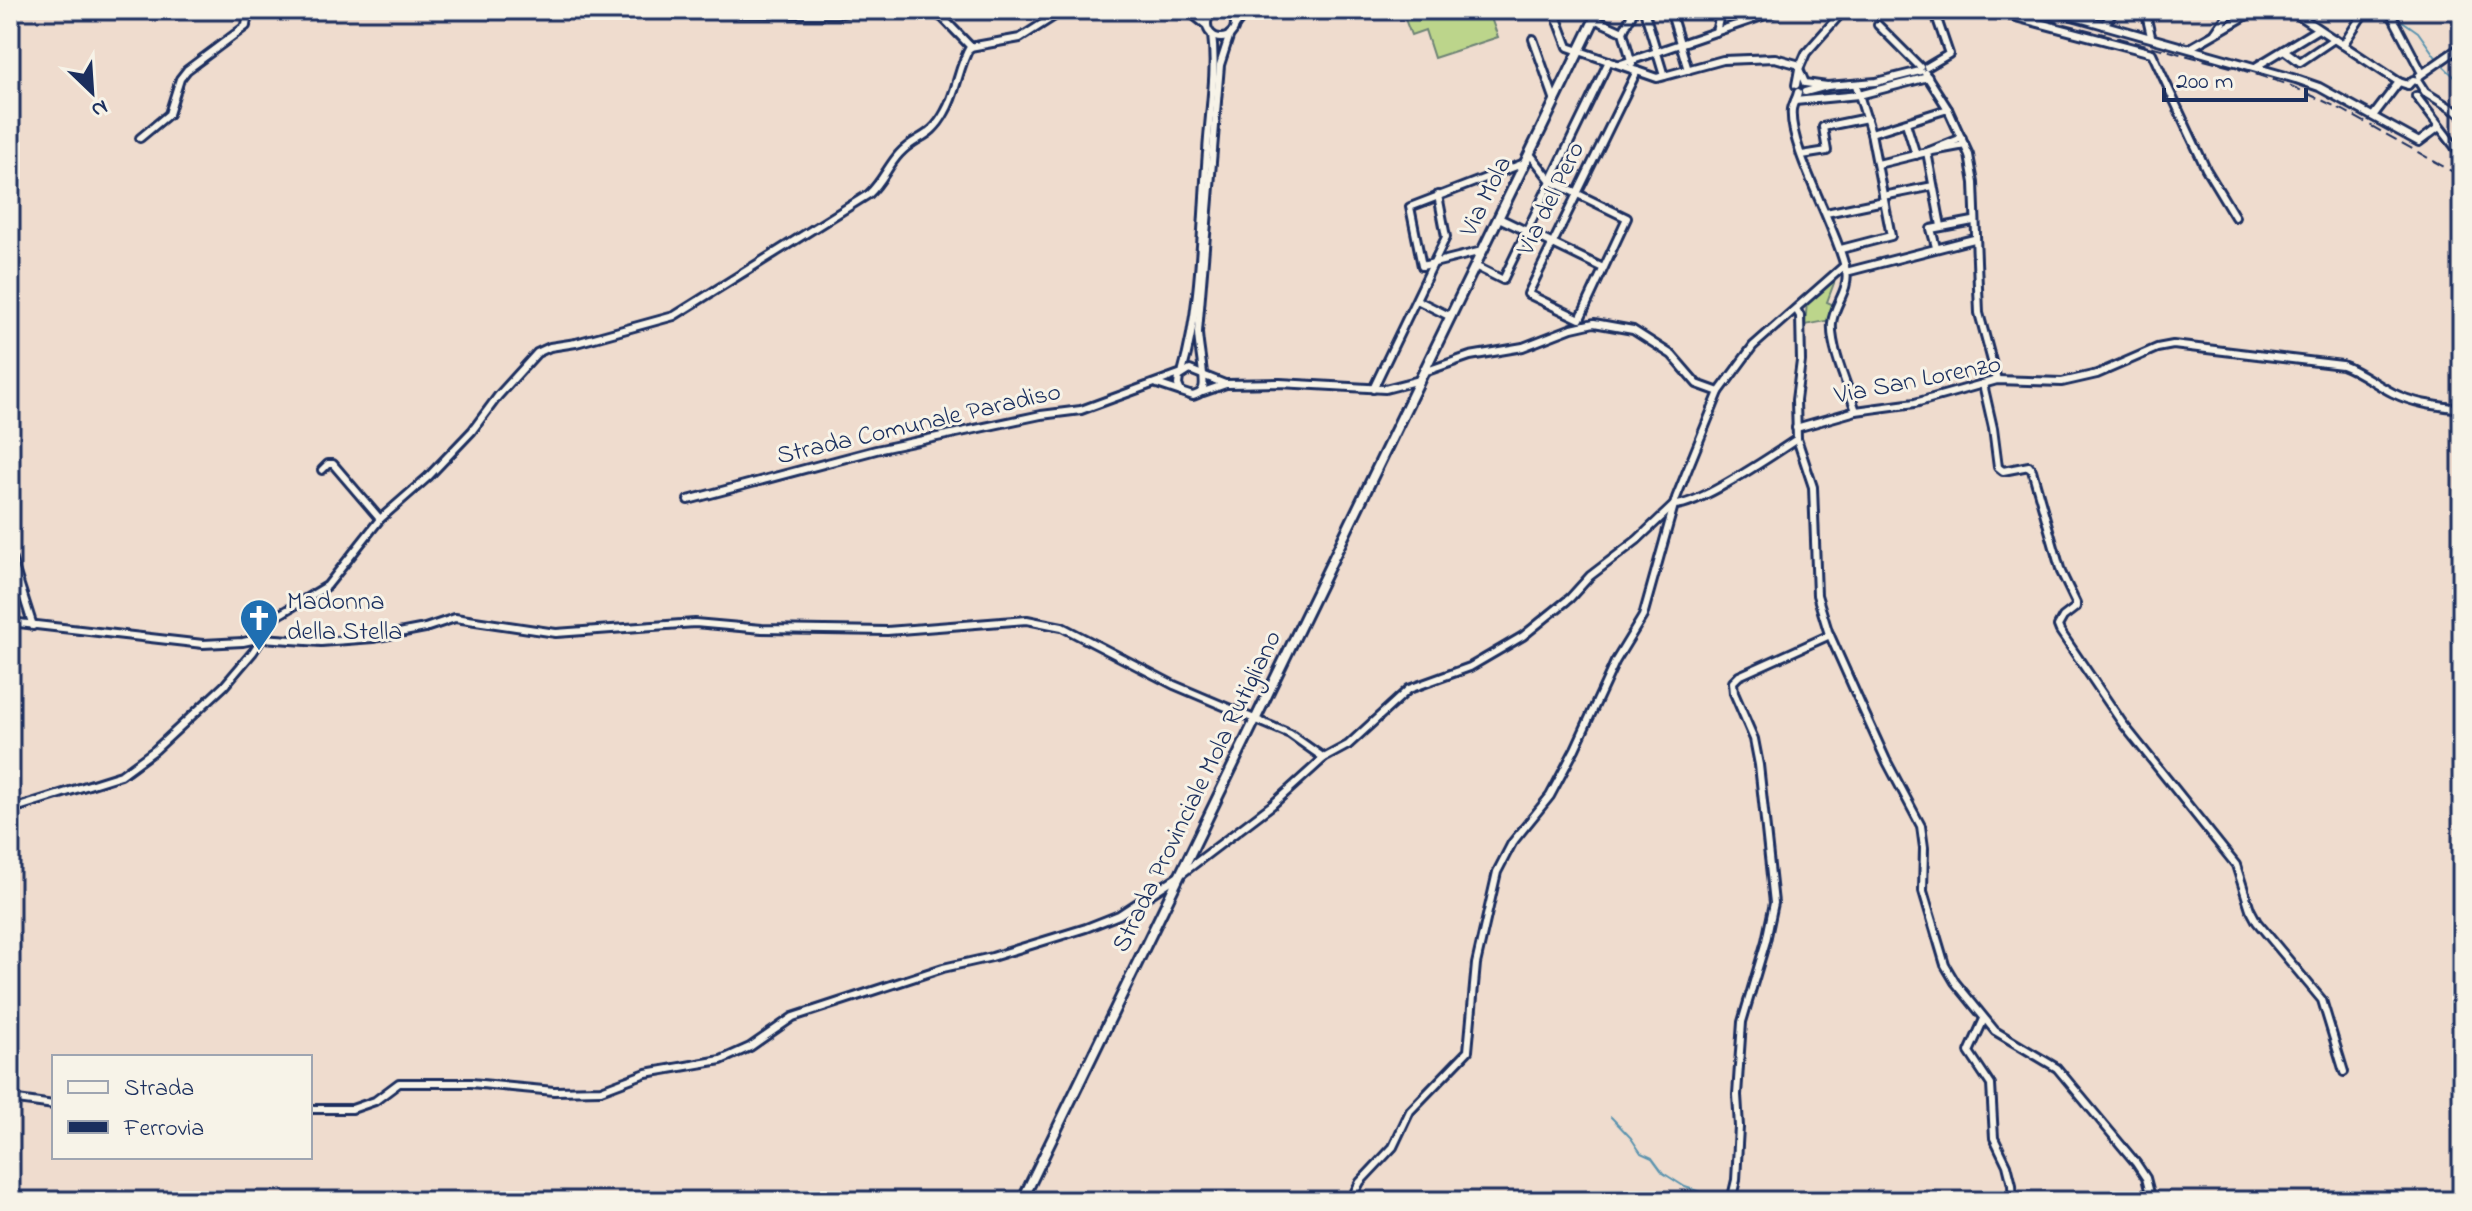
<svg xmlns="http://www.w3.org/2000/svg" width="2472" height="1211" font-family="'Indie Flower',sans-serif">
<rect width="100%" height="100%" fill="#efdcce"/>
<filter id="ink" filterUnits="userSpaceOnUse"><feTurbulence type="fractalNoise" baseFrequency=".0125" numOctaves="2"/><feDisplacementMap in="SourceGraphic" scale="16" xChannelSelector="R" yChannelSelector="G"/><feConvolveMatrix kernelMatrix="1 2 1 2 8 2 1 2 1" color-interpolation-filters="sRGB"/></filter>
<g filter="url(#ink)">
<!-- green -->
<g fill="#bcd58b" stroke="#6c8274" stroke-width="2">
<path d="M 1488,10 L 1498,37 L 1434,58 L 1425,30 L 1411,35 L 1402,11 Z"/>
<path d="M 1837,275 L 1827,302 L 1836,306 L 1831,320 L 1805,325 L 1807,302 Z"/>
</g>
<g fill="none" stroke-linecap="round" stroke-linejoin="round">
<!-- stream -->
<g stroke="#5c94af" stroke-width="2">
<path d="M 2374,10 L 2382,13"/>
<path d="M 2401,20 L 2418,32 L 2437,59"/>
<path d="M 2441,64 L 2462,84"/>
<path d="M 1611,1117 L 1631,1138 L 1641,1153 L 1652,1158 L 1663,1173 L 1685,1187 L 1719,1198 L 1772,1199"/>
</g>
<defs>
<g id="minor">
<path d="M 539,10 L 805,14 L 836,14 L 863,10"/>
<path d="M 928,10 L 943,18 L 971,47"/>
<path d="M 1187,10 L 1206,25"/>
<path d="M 1199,10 L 1212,13"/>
<path d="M 1554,10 L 1568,47 L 1657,78 L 1723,60 L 1775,58 L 1800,65"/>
<path d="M 1644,10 L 1664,76"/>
<path d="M 1670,10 L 1688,70"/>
<path d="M 1989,10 L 2152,53 L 2206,169 L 2235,217"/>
<path d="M 2051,10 L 2296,79 L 2319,87 L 2419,142 L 2439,127"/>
<path d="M 2145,10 L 2151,36"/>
<path d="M 2290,10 L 2399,82 L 2408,85"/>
<path d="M 2389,10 L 2422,73"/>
<circle cx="1221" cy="24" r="14"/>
<path d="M 1594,19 L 1623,32 L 1632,64"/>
<path d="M 1878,25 L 1920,67"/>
<path d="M 2104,25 L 2115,10"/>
<path d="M 1235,26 L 1248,10"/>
<path d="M 1623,32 L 1634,10"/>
<path d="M 1716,32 L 1721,10"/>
<path d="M 2215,33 L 2231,10"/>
<path d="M 1533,39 L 1555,101"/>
<path d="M 2343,45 L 2365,11"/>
<path d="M 2190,48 L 2256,10"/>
<path d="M 2284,50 L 2300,62 L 2334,39"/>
<path d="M 1621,64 L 1780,10"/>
<path d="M 2257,66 L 2318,29"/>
<path d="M 1927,67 L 1949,54 L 1934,10"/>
<path d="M 1799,69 L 1806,53 L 1844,10"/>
<path d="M 1925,73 L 1948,109 L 1969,155 L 1974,183 L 1979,313 L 1997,380"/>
<path d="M 2419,76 L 2462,46"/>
<path d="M 1796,85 L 1799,69 L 1805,83 L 1827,86 L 1805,92"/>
<path d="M 2408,85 L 2413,80 L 2418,81 L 2425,92 L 2462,115"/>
<path d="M 1827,86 L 1876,82 L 1920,71"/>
<path d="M 1798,92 C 1797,98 1793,103 1792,109 C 1788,148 1837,227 1846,271 C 1850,290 1834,304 1832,323 C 1830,348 1848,387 1856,411"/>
<path d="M 2416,96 L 2462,156"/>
<path d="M 1795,101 L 1859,95 L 1928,77"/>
<path d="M 2373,116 L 2399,82"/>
<path d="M 1906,123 L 1916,155"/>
<path d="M 1871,133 L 1948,109"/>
<path d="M 140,138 L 169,114 L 180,79 L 187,70 L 246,26 L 248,10"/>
<path d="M 1530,154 L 1551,181 L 1627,218 L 1580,319 L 1528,294 L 1637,71"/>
<path d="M 1802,155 L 1827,151 L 1823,127 L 1867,118"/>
<path d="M 1878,164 L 1927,152 L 1962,138"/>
<path d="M 1883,196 L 1933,186"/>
<path d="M 1826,213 L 1884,201"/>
<path d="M 1499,218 L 1603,268"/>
<path d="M 1941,226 L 1927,152 L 1965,145"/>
<path d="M 1936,247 L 1931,229 L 1973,221"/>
<path d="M 1841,249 L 1891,236 L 1871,133 L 1856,85"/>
<path d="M 1482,251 L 1422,266 L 1410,207 L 1527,162"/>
<path d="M 1475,266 L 1503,280 L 1609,61"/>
<path d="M 1846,272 L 1974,239"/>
<path d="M 1417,300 L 1451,317"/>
<path d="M 1796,309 L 1800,316 L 1801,361 L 1796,400 L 1797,439 L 1813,487 L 1817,595 L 1828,631 L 1861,705 L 1886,760 L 1921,826 L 1924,848 L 1923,891 L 1945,965 L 1955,982 L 1995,1031 L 2057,1068 L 2136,1163 L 2146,1178 L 2152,1201"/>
<path d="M 1424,372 L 1470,356 L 1523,347 L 1572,328 L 1594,323 L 1633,330 L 1672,355 L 1697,384 L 1719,392"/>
<path d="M 1157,384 L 1193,396 C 1198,394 1201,394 1203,388 C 1206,381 1198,345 1198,332 L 1220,65 L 1230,34"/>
<path d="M 1983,384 L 1993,428 L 1998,467 L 2003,471 L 2029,466 L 2032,470 L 2061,572 L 2076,603 L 2076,607 L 2063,617 L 2058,626 L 2060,631 L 2123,724 L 2236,865 L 2250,909 L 2257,922 L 2322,1000 L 2344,1072"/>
<path d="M 1373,389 L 1446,237 L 1438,195"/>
<path d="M 1181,392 L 1178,385 L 1179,377 L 1190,370 L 1225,384"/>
<path d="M 1203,392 L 1226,384 L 1280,383 L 1385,389 L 1420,380"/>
<path d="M 1796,428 L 1856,411 L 1915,403 L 1997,380 L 2062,382 L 2097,374 L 2157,348 L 2173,345 L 2342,365 C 2361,372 2375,384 2393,393 C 2415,404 2438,406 2462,409"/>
<path d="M 322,470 L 328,464 L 333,464 L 380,519"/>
<path d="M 688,500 L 876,450 L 1041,415 L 1081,410 L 1182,373 C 1202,304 1201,225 1207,152 C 1209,114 1217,72 1212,35"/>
<path d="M 10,554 L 33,626"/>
<path d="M 10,622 L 203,644 L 243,642 L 262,638 L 321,642 L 373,638 L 425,628 L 455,618 L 556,633 L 695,623 L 762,629 L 887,631 L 1027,620 L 1062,627 L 1174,685 L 1290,734 L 1324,758"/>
<path d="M 10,807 L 22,806 L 121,775 L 155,750 L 224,686 L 253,652 L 277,616 L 327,586 L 380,519 L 428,477 L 472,431 L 498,396 L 537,353 L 550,347 L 576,343 L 674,316 L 869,194 C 882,182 888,166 899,154 C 916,135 930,140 945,112 C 957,92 958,67 970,47 L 1020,38 L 1064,10"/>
<path d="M 1984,1019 L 1969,1052 L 1991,1085 L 1994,1138 L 2007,1165 L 2012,1185 L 2013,1201"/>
<path d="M 10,1099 L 54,1105"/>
<path d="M 310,1109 L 352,1109 L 375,1101 L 399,1083 L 471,1083 L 554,1091 L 601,1090 L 646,1073 L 721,1060 L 750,1047 L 793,1017 L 943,968 L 992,957 L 1086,928 L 1119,915 L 1180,875 L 1272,805 L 1324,758 L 1348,745 L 1409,689 L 1470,667 L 1523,636 L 1570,598 L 1590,576 L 1637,540 L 1674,505 C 1698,506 1773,455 1797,439"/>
<path d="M 1350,1201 L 1360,1182 L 1393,1147 L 1410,1111 L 1468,1051 L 1476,964 L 1497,872 L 1512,843 L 1550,796 L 1575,749 L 1615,662 L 1643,616 L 1676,498 L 1719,392 L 1753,346 L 1845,265"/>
<path d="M 1731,1201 L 1736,1180 L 1739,1127 L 1737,1095 L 1742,1022 L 1766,941 L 1774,903 L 1759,765 L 1754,739 L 1734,693 L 1733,682 L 1739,676 L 1830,635"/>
</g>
<path id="major" d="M 1022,1201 L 1599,10"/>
</defs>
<!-- minor casing -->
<use href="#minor" stroke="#1b2f5e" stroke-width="12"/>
<!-- major casing -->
<use href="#major" stroke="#1b2f5e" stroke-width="14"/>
<!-- minor -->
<use href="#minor" stroke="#f7f3e8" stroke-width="6"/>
<!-- major -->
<use href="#major" stroke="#f7f3e8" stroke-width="8"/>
<!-- rail -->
<path stroke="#1b2f5e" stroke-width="2" stroke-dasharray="12 6" stroke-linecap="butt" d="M 2012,10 L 2242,70 L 2289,85 L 2343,110 L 2462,177"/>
</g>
</g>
<!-- icons -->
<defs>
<symbol id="church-pin" viewBox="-11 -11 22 30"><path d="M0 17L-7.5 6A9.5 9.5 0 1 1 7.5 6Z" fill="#1f6fb2" stroke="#f7f3e8"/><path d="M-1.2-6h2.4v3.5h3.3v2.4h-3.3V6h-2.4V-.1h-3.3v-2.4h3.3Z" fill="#fff"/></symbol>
</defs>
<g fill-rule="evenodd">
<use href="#church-pin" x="237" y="596" width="44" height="60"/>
</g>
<g text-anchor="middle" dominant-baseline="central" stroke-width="6" stroke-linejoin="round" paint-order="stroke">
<!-- street labels -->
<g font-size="26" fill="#1b2f5e" stroke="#f7f3e8">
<text transform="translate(1487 197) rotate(-64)">Via Mola</text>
<text transform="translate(1552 199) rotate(-64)">Via del Pero</text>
<text transform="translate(1918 381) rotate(-11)">Via San Lorenzo</text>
<text transform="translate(919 425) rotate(-13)">Strada Comunale Paradiso</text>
<text transform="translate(1198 792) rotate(-64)">Strada Provinciale Mola Rutigliano</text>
</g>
<!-- poi labels -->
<g font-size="26" fill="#1b2f5e" stroke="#f7f3e8" text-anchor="start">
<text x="287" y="603">Madonna<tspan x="287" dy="30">della Stella</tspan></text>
</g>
</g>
<!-- margin -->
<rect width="2472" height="1211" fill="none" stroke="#f7f3e8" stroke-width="40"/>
<rect x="20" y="20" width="2432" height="1171" fill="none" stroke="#1b2f5e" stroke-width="3" filter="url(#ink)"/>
<!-- legend -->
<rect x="52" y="1055" width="260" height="104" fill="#f7f3e8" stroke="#9fa5b1" stroke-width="2"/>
<rect x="68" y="1081" width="40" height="12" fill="#f7f3e8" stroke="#9fa5b1" stroke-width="2"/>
<text x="124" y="1095" font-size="24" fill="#1b2f5e">Strada</text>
<rect x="68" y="1121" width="40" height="12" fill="#1b2f5e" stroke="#9fa5b1" stroke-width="2"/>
<text x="124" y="1135" font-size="24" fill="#1b2f5e">Ferrovia</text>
<!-- north arrow -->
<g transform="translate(92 92) rotate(155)" stroke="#f7f3e8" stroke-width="6" paint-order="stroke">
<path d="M0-6L14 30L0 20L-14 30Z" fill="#1b2f5e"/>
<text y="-12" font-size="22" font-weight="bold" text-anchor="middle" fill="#1b2f5e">N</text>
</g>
<!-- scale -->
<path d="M2164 88v12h142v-12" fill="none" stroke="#1b2f5e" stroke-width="4"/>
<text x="2176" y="88" font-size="24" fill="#1b2f5e" stroke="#f7f3e8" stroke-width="6" paint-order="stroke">200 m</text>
</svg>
